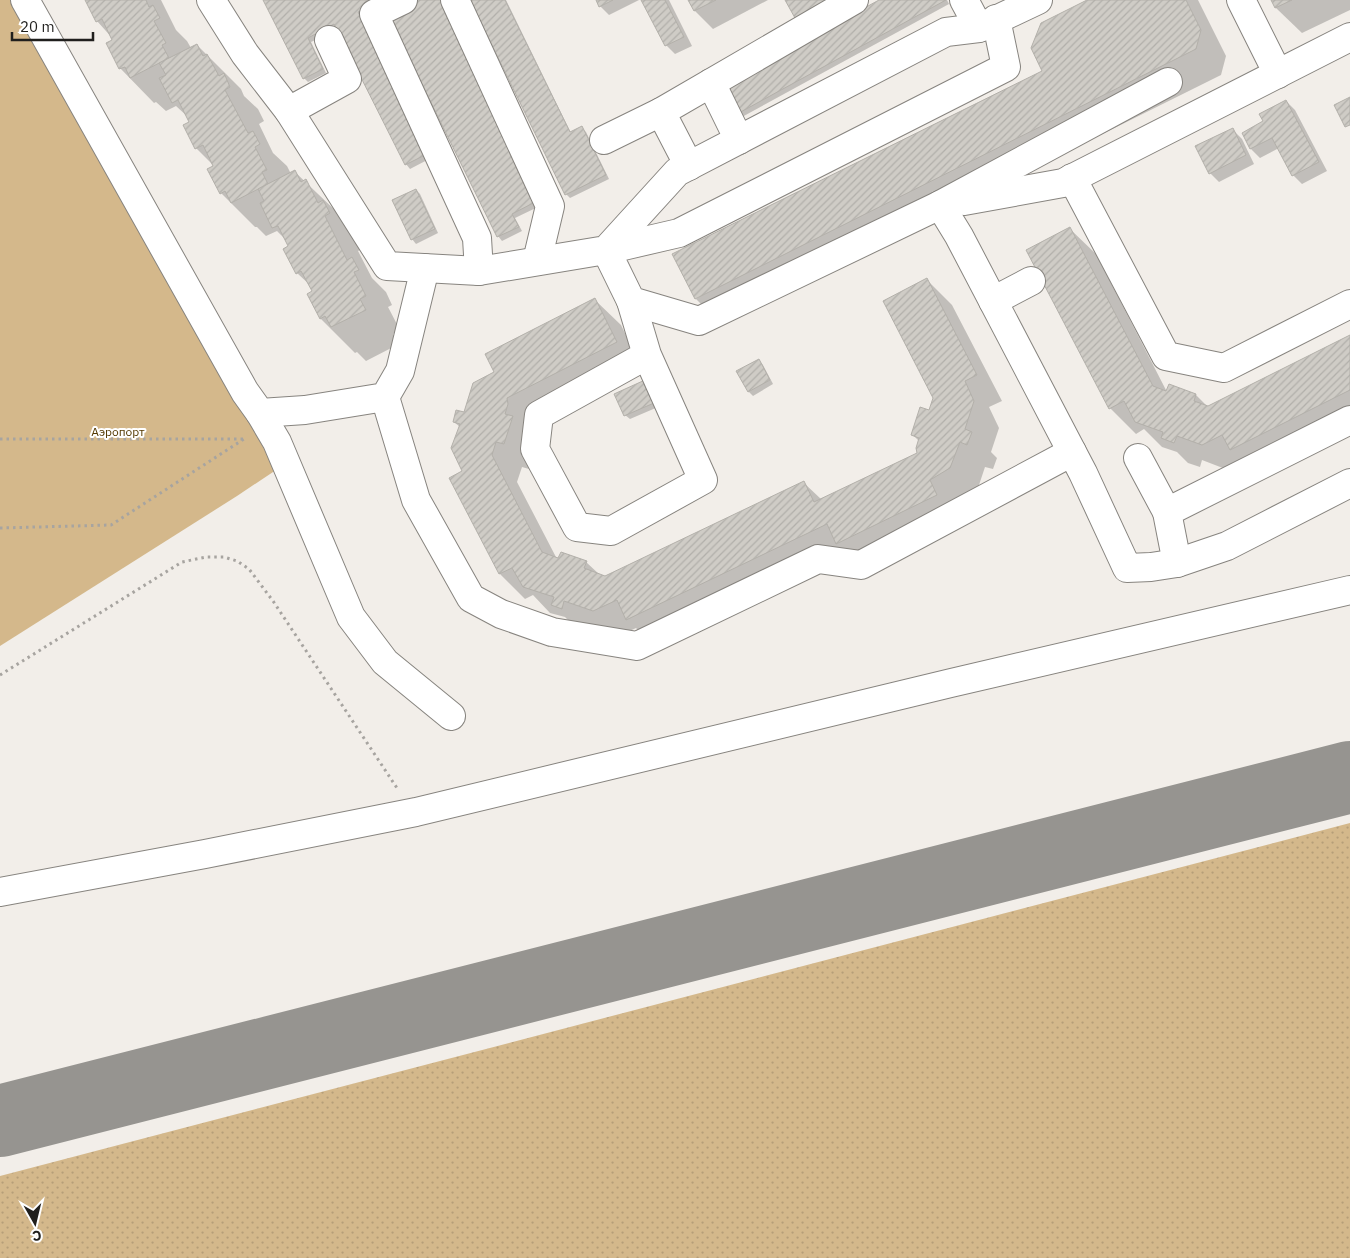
<svg xmlns="http://www.w3.org/2000/svg" width="1350" height="1258" font-family="'IBM Plex Sans',sans-serif">
<defs>
<pattern id="grass-dots" width="8" height="8" patternUnits="userSpaceOnUse" patternTransform="scale(1.25)"><rect width="8" height="8" fill="#d4b88b"/><path d="M2 2h.1M6 6h.1" fill="none" stroke="#b69e78" stroke-width="1.8" stroke-linecap="round"/></pattern>
<pattern id="building-hatch" width="6" height="6" patternUnits="userSpaceOnUse" patternTransform="scale(1.25)"><rect width="6" height="6" fill="#cfccc6"/><path d="M-1 1l2-2M0 6l6-6M5 7l2-2" fill="none" stroke="#b1afaa"/></pattern>
</defs>
<rect width="100%" height="100%" fill="#f2eee9"/>
<!-- grass -->
<path fill="url(#grass-dots)" d="M 1350,823 L 1350,1258 L 0,1258 L 0,1176 Z"/>
<!-- park -->
<path fill="#d4b88b" d="M 0,0 L 12,0 L 276,470 L 237,496 L 0,646 Z"/>
<!-- shadow -->
<g fill="#0003">
<path d="M 86,0 L 161,0 L 176,30 L 187,41 L 191,48 L 197,45 L 241,89 L 244,96 L 258,109 L 264,121 L 259,124 L 273,153 L 287,166 L 291,174 L 295,172 L 340,215 L 364,248 L 358,251 L 372,278 L 386,292 L 392,305 L 388,307 L 400,330 L 393,334 L 399,344 L 366,361 L 357,352 L 355,353 L 321,319 L 308,294 L 313,292 L 311,286 L 297,273 L 287,241 L 277,231 L 266,236 L 257,227 L 255,227 L 221,193 L 215,167 L 196,148 L 189,118 L 176,106 L 166,111 L 156,102 L 154,103 L 120,68 L 114,40 L 97,21 Z"/>
<path d="M 265,0 L 395,0 L 433,157 L 410,169 L 406,164 L 338,29 L 311,42 L 326,73 L 308,82 L 304,78 Z"/>
<path d="M 422,0 L 442,0 L 542,205 L 515,218 L 522,231 L 502,241 L 498,236 Z"/>
<path d="M 471,0 L 506,0 L 571,133 L 581,128 L 586,132 L 609,179 L 570,198 L 566,194 Z"/>
<path d="M 597,0 L 639,0 L 609,15 L 600,6 Z"/>
<path d="M 643,0 L 669,0 L 692,46 L 675,54 L 666,45 Z"/>
<path d="M 690,0 L 768,0 L 713,29 L 695,11 Z"/>
<path d="M 882,0 L 947,0 L 949,4 L 742,117 L 738,113 Z"/>
<path d="M 1090,0 L 1198,0 L 1226,56 L 1221,75 L 721,324 L 696,299 L 1044,71 Z"/>
<path d="M 1272,0 L 1350,0 L 1350,10 L 1302,33 L 1276,8 Z"/>
<path d="M 1286,101 L 1295,110 L 1327,171 L 1302,184 L 1293,175 L 1279,148 L 1260,158 L 1251,149 L 1243,133 L 1264,122 Z"/>
<path d="M 1233,130 L 1242,139 L 1254,164 L 1219,182 L 1210,173 Z"/>
<path d="M 416,190 L 420,194 L 438,233 L 416,244 L 412,239 Z"/>
<path d="M 1070,229 L 1096,254 L 1167,392 L 1196,395 L 1208,407 L 1350,336 L 1350,428 L 1228,470 L 1202,460 L 1200,467 L 1188,463 L 1177,452 L 1162,447 L 1144,429 L 1136,434 L 1110,408 Z"/>
<path d="M 927,280 L 952,305 L 1002,401 L 989,407 L 999,428 L 991,452 L 997,458 L 993,469 L 985,467 L 976,494 L 863,569 L 847,552 L 653,645 L 636,628 L 619,636 L 578,630 L 565,617 L 550,613 L 533,595 L 525,599 L 500,574 L 464,472 L 460,427 L 454,422 L 465,414 L 496,373 L 595,300 L 621,325 L 642,368 L 532,424 L 538,442 L 529,469 L 522,467 L 517,482 L 557,559 L 586,562 L 600,575 L 605,577 L 804,483 L 822,500 L 919,454 L 919,441 L 912,434 L 929,412 L 935,397 Z"/>
<path d="M 759,360 L 763,365 L 773,384 L 753,396 L 749,392 Z"/>
<path d="M 648,386 L 658,407 L 630,419 L 625,415 Z"/>
</g>
<g fill="none" stroke-linecap="round" stroke-linejoin="round">
<!-- taxiway -->
<path stroke="#969490" stroke-width="72" d="M 0,1121 L 1350,777"/>
</g>
<!-- building -->
<g fill="url(#building-hatch)" stroke="#b3b0aa">
<path d="M 85,0 L 146,0 L 149,7 L 153,5 L 160,18 L 154,21 L 166,43 L 162,45 L 169,58 L 130,78 L 125,67 L 119,69 L 106,43 L 112,40 L 102,19 L 96,22 Z"/>
<path d="M 263,0 L 383,0 L 358,12 L 429,153 L 405,165 L 334,24 L 308,38 L 323,69 L 303,79 Z"/>
<path d="M 419,0 L 441,0 L 539,200 L 512,214 L 519,227 L 497,237 L 388,15 Z"/>
<path d="M 470,0 L 505,0 L 570,132 L 582,126 L 606,175 L 565,195 Z"/>
<path d="M 596,0 L 613,0 L 599,7 Z"/>
<path d="M 641,0 L 665,0 L 684,37 L 665,46 Z"/>
<path d="M 688,0 L 716,0 L 694,11 Z"/>
<path d="M 785,0 L 824,0 L 825,2 L 795,18 Z"/>
<path d="M 879,0 L 946,0 L 737,114 L 722,86 Z"/>
<path d="M 1087,0 L 1186,0 L 1201,30 L 1196,49 L 695,299 L 672,254 L 1042,71 L 1031,48 L 1041,23 Z"/>
<path d="M 1271,0 L 1292,0 L 1275,8 Z"/>
<path d="M 197,44 L 203,56 L 207,54 L 219,76 L 224,73 L 230,87 L 225,90 L 248,133 L 253,131 L 260,144 L 255,147 L 267,170 L 262,172 L 268,184 L 231,203 L 225,191 L 220,194 L 207,169 L 213,166 L 203,145 L 195,149 L 183,125 L 189,122 L 178,100 L 172,103 L 159,78 L 166,75 L 159,63 Z"/>
<path d="M 1350,97 L 1350,125 L 1345,127 L 1334,105 Z"/>
<path d="M 1286,100 L 1319,162 L 1292,176 L 1272,138 L 1250,149 L 1242,133 L 1263,121 L 1259,114 Z"/>
<path d="M 1233,128 L 1246,155 L 1209,174 L 1195,146 Z"/>
<path d="M 295,170 L 301,182 L 306,179 L 318,203 L 323,200 L 330,213 L 325,216 L 347,260 L 352,257 L 359,270 L 354,272 L 366,296 L 360,299 L 366,310 L 331,327 L 325,316 L 320,319 L 307,294 L 312,291 L 301,271 L 296,274 L 283,249 L 288,246 L 278,226 L 272,228 L 260,203 L 264,201 L 258,189 Z"/>
<path d="M 416,189 L 435,229 L 411,240 L 392,200 Z"/>
<path d="M 1070,227 L 1153,386 L 1166,391 L 1169,384 L 1196,394 L 1194,401 L 1208,406 L 1350,335 L 1350,390 L 1230,450 L 1222,435 L 1202,445 L 1177,436 L 1174,443 L 1161,438 L 1163,432 L 1135,422 L 1124,401 L 1109,409 L 1026,250 Z"/>
<path d="M 927,278 L 977,375 L 965,381 L 974,401 L 965,429 L 972,432 L 967,445 L 960,442 L 950,468 L 930,480 L 937,495 L 836,544 L 827,524 L 626,620 L 617,600 L 593,611 L 564,601 L 562,609 L 551,605 L 554,597 L 523,587 L 512,568 L 499,574 L 449,478 L 462,471 L 451,448 L 460,424 L 453,422 L 456,410 L 464,412 L 473,383 L 494,372 L 485,354 L 595,298 L 617,342 L 507,398 L 508,404 L 505,414 L 513,416 L 504,444 L 496,442 L 492,455 L 542,552 L 558,558 L 561,552 L 587,561 L 584,568 L 605,576 L 804,481 L 814,502 L 917,453 L 916,448 L 919,438 L 911,435 L 920,407 L 929,410 L 933,398 L 883,301 Z"/>
<path d="M 759,359 L 770,380 L 748,392 L 736,371 Z"/>
<path d="M 645,380 L 654,403 L 624,416 L 614,394 Z"/>
</g>
<g fill="none" stroke-linecap="round" stroke-linejoin="round">
<defs>
<g id="minor">
<path d="M 25,0 L 245,392 L 260,413 L 305,410 L 385,397 L 400,371 L 425,268"/>
<path d="M 211,0 L 245,54 L 289,111 L 387,266 L 479,271 L 606,250 L 677,172 L 946,32 L 979,28 L 1038,0"/>
<path d="M 403,0 L 374,14 L 477,238 L 479,271"/>
<path d="M 455,0 L 550,206 L 537,261"/>
<path d="M 964,0 L 979,28"/>
<path d="M 1241,0 L 1278,74"/>
<path d="M 996,19 L 1006,67 L 679,233 L 606,250 L 631,301 L 699,321 L 940,205 L 1168,82"/>
<path d="M 711,83 L 739,140"/>
<path d="M 289,111 L 347,79 L 329,40"/>
<path d="M 604,140 L 661,112"/>
<path d="M 689,166 L 661,112 L 854,0"/>
<path d="M 1072,178 L 1166,356 L 1224,368 L 1350,304"/>
<path d="M 964,201 L 1063,183 L 1350,37"/>
<path d="M 940,205 L 959,236 L 1083,473 L 1127,568 L 1151,567 L 1177,563 L 1227,546 L 1350,483"/>
<path d="M 631,301 L 647,355 L 539,415 L 535,449 L 577,527 L 611,531 L 703,480 L 647,355"/>
<path d="M 993,301 L 1031,281"/>
<path d="M 385,397 L 416,500 L 471,598 L 501,614 L 552,632 L 637,646 L 818,559 L 861,565 L 1072,452"/>
<path d="M 260,413 L 277,442 L 351,617 L 385,662 L 451,716"/>
<path d="M 1138,458 L 1167,512"/>
<path d="M 1177,563 L 1167,512 L 1350,420"/>
<path d="M 0,892 L 205,854 L 416,812 L 951,683 L 1350,590"/>
</g>
</defs>
<!-- minor casing -->
<use href="#minor" stroke="#87847f" stroke-width="30"/>
<!-- path -->
<g stroke="#a7a4a0" stroke-width="3" stroke-dasharray="2.5 4" stroke-linecap="butt">
<path d="M 0,439 L 243,439"/>
<path d="M 0,528 L 111,525 L 244,439"/>
<path d="M 0,675 L 182,562 L 206,557 L 224,557 L 237,561 L 249,569 L 273,601 L 397,788"/>
</g>
<!-- minor -->
<use href="#minor" stroke="#fff" stroke-width="28"/>
</g>
<g text-anchor="middle" dominant-baseline="central" stroke-width="4" stroke-linejoin="round" paint-order="stroke">
<!-- park labels -->
<g font-size="12" fill="#533800" stroke="#fff">
<text x="118" y="431">Аэропорт</text>
</g>
</g>
<!-- north arrow -->
<g transform="translate(35 1223) rotate(172)" stroke="#ffffff" stroke-width="4" paint-order="stroke">
<path d="M0-4L9 19L0 12L-9 19Z" fill="#201f1d"/>
<text y="-8" font-size="14" font-weight="bold" text-anchor="middle" fill="#201f1d">С</text>
</g>
<!-- scale -->
<path d="M12 32v8h81v-8" fill="none" stroke="#201f1d" stroke-width="2.5"/>
<text x="20" y="32" font-size="15" fill="#201f1d" stroke="#ffffff" stroke-width="4" paint-order="stroke">20 m</text>
</svg>
